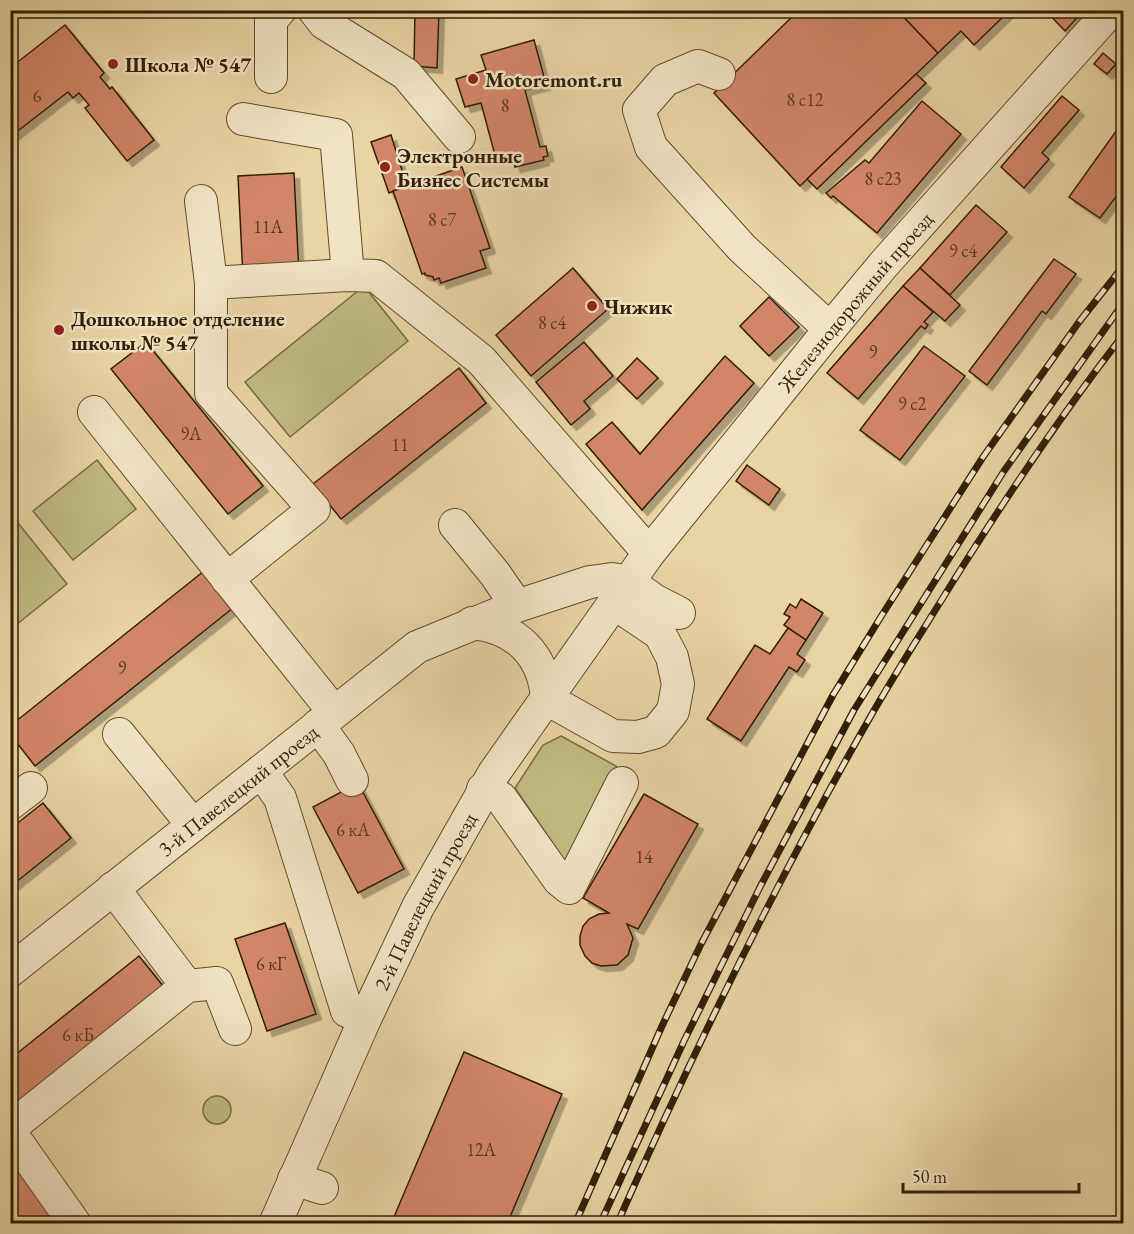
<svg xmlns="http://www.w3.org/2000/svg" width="1134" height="1234" font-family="'EB Garamond',serif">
<defs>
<filter id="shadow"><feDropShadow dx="5.5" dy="5.5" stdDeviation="0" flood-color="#0004"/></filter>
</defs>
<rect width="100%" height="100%" fill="#e9d4a4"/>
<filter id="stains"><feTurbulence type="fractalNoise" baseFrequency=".00333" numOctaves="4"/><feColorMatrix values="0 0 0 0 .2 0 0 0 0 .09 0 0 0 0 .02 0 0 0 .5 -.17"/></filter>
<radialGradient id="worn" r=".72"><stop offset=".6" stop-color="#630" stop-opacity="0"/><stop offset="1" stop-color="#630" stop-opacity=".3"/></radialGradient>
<!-- green -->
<g fill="#bfba80" stroke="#786c42" stroke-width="1.5">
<path d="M 364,286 L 408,341 L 290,437 L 245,382 Z"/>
<path d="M 97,460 L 136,509 L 73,560 L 33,511 Z"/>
<path d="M 18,523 L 67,584 L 11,629 L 11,529 Z"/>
<path d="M 561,736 L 616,766 L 619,772 L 565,861 L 515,788 L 543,745 Z"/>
<circle cx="217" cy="1110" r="14"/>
</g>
<!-- building -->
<g fill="#d28669" stroke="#301f05" stroke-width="1.5" filter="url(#shadow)">
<path d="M 415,10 L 439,10 L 437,68 L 414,66 Z"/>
<path d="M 799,10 L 897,10 L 938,53 L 800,186 L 714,93 Z"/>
<path d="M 897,10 L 1010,10 L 974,45 L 961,31 L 938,53 Z"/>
<path d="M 1045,10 L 1084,10 L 1065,31 Z"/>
<path d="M 65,25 L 104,73 L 100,77 L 110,89 L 112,87 L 154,140 L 127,161 L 85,108 L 89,105 L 79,93 L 73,98 L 68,92 L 10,137 L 10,68 Z"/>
<path d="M 534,40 L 546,84 L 525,90 L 540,147 L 546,146 L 548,156 L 543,157 L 544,160 L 515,167 L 511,154 L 496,159 L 481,103 L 465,107 L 456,79 L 486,70 L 481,55 Z"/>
<path d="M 1103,53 L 1116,64 L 1107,74 L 1094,64 Z"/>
<path d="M 916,74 L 926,83 L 817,189 L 807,179 Z"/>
<path d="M 1062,96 L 1079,110 L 1042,153 L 1049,159 L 1024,188 L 1001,167 Z"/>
<path d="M 922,101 L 961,134 L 877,233 L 833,196 L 831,198 L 826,193 L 865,160 L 869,163 Z"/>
<path d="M 1124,120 L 1124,186 L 1100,218 L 1069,197 Z"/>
<path d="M 391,135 L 407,186 L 389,193 L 371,142 Z"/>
<path d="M 462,167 L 490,248 L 480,251 L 486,268 L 441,283 L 439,278 L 434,280 L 433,277 L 425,275 L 425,273 L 422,274 L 393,191 Z"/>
<path d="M 294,173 L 299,274 L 243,277 L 238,176 Z"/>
<path d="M 976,205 L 1007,232 L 950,295 L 920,268 Z"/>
<path d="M 1054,259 L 1076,274 L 1046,314 L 1042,311 L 987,385 L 969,371 Z"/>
<path d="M 573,268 L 608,309 L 531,376 L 496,335 Z"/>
<path d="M 920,268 L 960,305 L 945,321 L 903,286 Z"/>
<path d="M 903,286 L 933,312 L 924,322 L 928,325 L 925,329 L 921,326 L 858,399 L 827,373 Z"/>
<path d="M 769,297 L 799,327 L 769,356 L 740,326 Z"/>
<path d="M 146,342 L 263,486 L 228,514 L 111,369 Z"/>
<path d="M 584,342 L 613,376 L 584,401 L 590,409 L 571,425 L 536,382 Z"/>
<path d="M 924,346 L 965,376 L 900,460 L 860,430 Z"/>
<path d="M 725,356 L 754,383 L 642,510 L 586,444 L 612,422 L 640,454 Z"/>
<path d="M 637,358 L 658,378 L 637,399 L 617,379 Z"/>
<path d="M 459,368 L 486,403 L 341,519 L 313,484 Z"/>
<path d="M 747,465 L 780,489 L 769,505 L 736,481 Z"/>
<path d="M 204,571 L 233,608 L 35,766 L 10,734 L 10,726 Z"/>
<path d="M 801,599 L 823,613 L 806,640 L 784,625 L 790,617 L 784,614 L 790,604 L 796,608 Z"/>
<path d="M 788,628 L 806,640 L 797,654 L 805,660 L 797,672 L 789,667 L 741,741 L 707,719 L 755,645 L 770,654 Z"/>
<path d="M 358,783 L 404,869 L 358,893 L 313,807 Z"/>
<path d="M 644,794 L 698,824 L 638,929 L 627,924 L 633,938 L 628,955 L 617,965 L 601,966 L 592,963 L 585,956 L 580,945 L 580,936 L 583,926 L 589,919 L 599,914 L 609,913 L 583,898 Z"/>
<path d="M 43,803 L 71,838 L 10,887 L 10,829 Z"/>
<path d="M 285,923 L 316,1014 L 267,1031 L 235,939 Z"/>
<path d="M 139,956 L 167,991 L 23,1107 L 10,1092 L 10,1059 Z"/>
<path d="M 464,1052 L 562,1094 L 507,1224 L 391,1224 Z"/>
<path d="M 14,1165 L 61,1224 L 10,1224 L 10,1167 Z"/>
</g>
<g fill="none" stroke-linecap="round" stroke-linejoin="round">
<defs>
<g id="minor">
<path d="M 314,10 L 324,23 L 406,74 L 459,137"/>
<path d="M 719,74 L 698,66 L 665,80 L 639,110 L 651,147 L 742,248 L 830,329"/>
<path d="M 271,77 L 271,20 L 280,10"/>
<path d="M 243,119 L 336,135 L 348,275"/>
<path d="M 201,201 L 211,283 L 348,275 L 376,276 L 481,360 L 649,553"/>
<path d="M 211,283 L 211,393 L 314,509 L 227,579"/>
<path d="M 94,412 L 334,712"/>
<path d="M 455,525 L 495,574 L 517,606"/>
<path d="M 472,623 C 516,627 544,655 547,699"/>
<path d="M 547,699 L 613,736 L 638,737 L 656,732 L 673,711 L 678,684 L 672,657 L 660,634 L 614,603"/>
<path d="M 318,725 L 339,754 L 352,780"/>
<path d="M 119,734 L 193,825"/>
<path d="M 261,771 L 280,798 L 347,1011 L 365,1019"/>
<path d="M 483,789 L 501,798 L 559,880 L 569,888 L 622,783"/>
<path d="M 10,804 L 31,788"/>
<path d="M 113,888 L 187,986"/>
<path id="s1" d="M 10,971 L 417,647 L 517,606 L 590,582 L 612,579 L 629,582 L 654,600 L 679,613"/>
<path d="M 10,1128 L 187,986 L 217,983 L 235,1029"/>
<path d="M 10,1132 L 75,1224"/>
<path d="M 294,1179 L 322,1188"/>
<path id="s2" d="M 275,1224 L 365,1019 L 418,907 L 494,773 L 649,553 L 830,329 L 884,264 L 1111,10"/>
</g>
</defs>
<!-- minor casing -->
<use href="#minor" stroke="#5e4c2d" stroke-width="34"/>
<!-- minor -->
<use href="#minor" stroke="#f1e3c4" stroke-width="32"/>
<defs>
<g id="rail">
<path d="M 575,1224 L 662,1026 L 701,944 L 833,695 L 882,615 L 983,457 L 1079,322 L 1124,265"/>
<path d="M 600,1224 L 684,1041 L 761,885 L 854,710 L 1004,471 L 1124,302"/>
<path d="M 617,1224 C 693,1052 775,884 868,721 C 895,673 925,627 954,580 C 1007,496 1062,413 1124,334"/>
</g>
</defs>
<!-- rail casing -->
<use href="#rail" stroke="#301f05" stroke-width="7"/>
<!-- rail -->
<use href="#rail" stroke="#f1e3c4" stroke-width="4.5" stroke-dasharray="14" stroke-linecap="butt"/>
</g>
<!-- markers -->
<g fill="#8f2418" stroke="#f1e3c4" stroke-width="2">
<circle cx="113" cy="64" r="6"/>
<circle cx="473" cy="79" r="6"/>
<circle cx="385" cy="167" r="6"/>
<circle cx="592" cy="306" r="6"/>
<circle cx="59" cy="330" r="6"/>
</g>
<g text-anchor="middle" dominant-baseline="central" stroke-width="5" stroke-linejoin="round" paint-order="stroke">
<!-- number labels -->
<g font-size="18" fill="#58391e">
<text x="37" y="95">6</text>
<text x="805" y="99">8 с12</text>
<text x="505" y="105">8</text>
<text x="883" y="178">8 с23</text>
<text x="442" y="219">8 с7</text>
<text x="268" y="226">11А</text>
<text x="963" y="250">9 с4</text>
<text x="552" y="322">8 с4</text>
<text x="873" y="351">9</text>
<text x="912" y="403">9 с2</text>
<text x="191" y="433">9А</text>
<text x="400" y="444">11</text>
<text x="122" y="667">9</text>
<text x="353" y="829">6 кА</text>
<text x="644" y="856">14</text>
<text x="271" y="963">6 кГ</text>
<text x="78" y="1034">6 кБ</text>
<text x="481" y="1149">12А</text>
</g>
<!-- poi labels -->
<g font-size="21" font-weight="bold" fill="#301f05" stroke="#f1e3c4" text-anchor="start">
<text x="125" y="64">Школа № 547</text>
<text x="485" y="79">Motoremont.ru</text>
<text x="397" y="155">Электронные<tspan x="397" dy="24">Бизнес Системы</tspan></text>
<text x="604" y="306">Чижик</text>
<text x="71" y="318">Дошкольное отделение<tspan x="71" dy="24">школы № 547</tspan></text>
</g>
<!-- street labels -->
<g font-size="21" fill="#301f05" stroke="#f1e3c4">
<text stroke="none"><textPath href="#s2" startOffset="1096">Железнодорожный проезд</textPath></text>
<text stroke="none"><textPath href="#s1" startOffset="291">3-й Павелецкий проезд</textPath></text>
<text stroke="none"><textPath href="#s2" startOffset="356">2-й Павелецкий проезд</textPath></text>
</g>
</g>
<!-- margin -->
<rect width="1134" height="1234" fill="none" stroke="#e9d4a4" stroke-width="36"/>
<rect x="12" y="12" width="1110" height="1210" fill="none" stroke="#301f05" stroke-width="3"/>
<rect x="18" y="18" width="1098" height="1198" fill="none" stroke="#301f05" stroke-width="1.5"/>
<!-- scale -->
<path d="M903 1183v9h176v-9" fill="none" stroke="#301f05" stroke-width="3"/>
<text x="912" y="1183" font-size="18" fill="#301f05" stroke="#f1e3c4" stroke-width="4.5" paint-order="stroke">50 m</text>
<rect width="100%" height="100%" filter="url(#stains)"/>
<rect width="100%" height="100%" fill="url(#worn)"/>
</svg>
